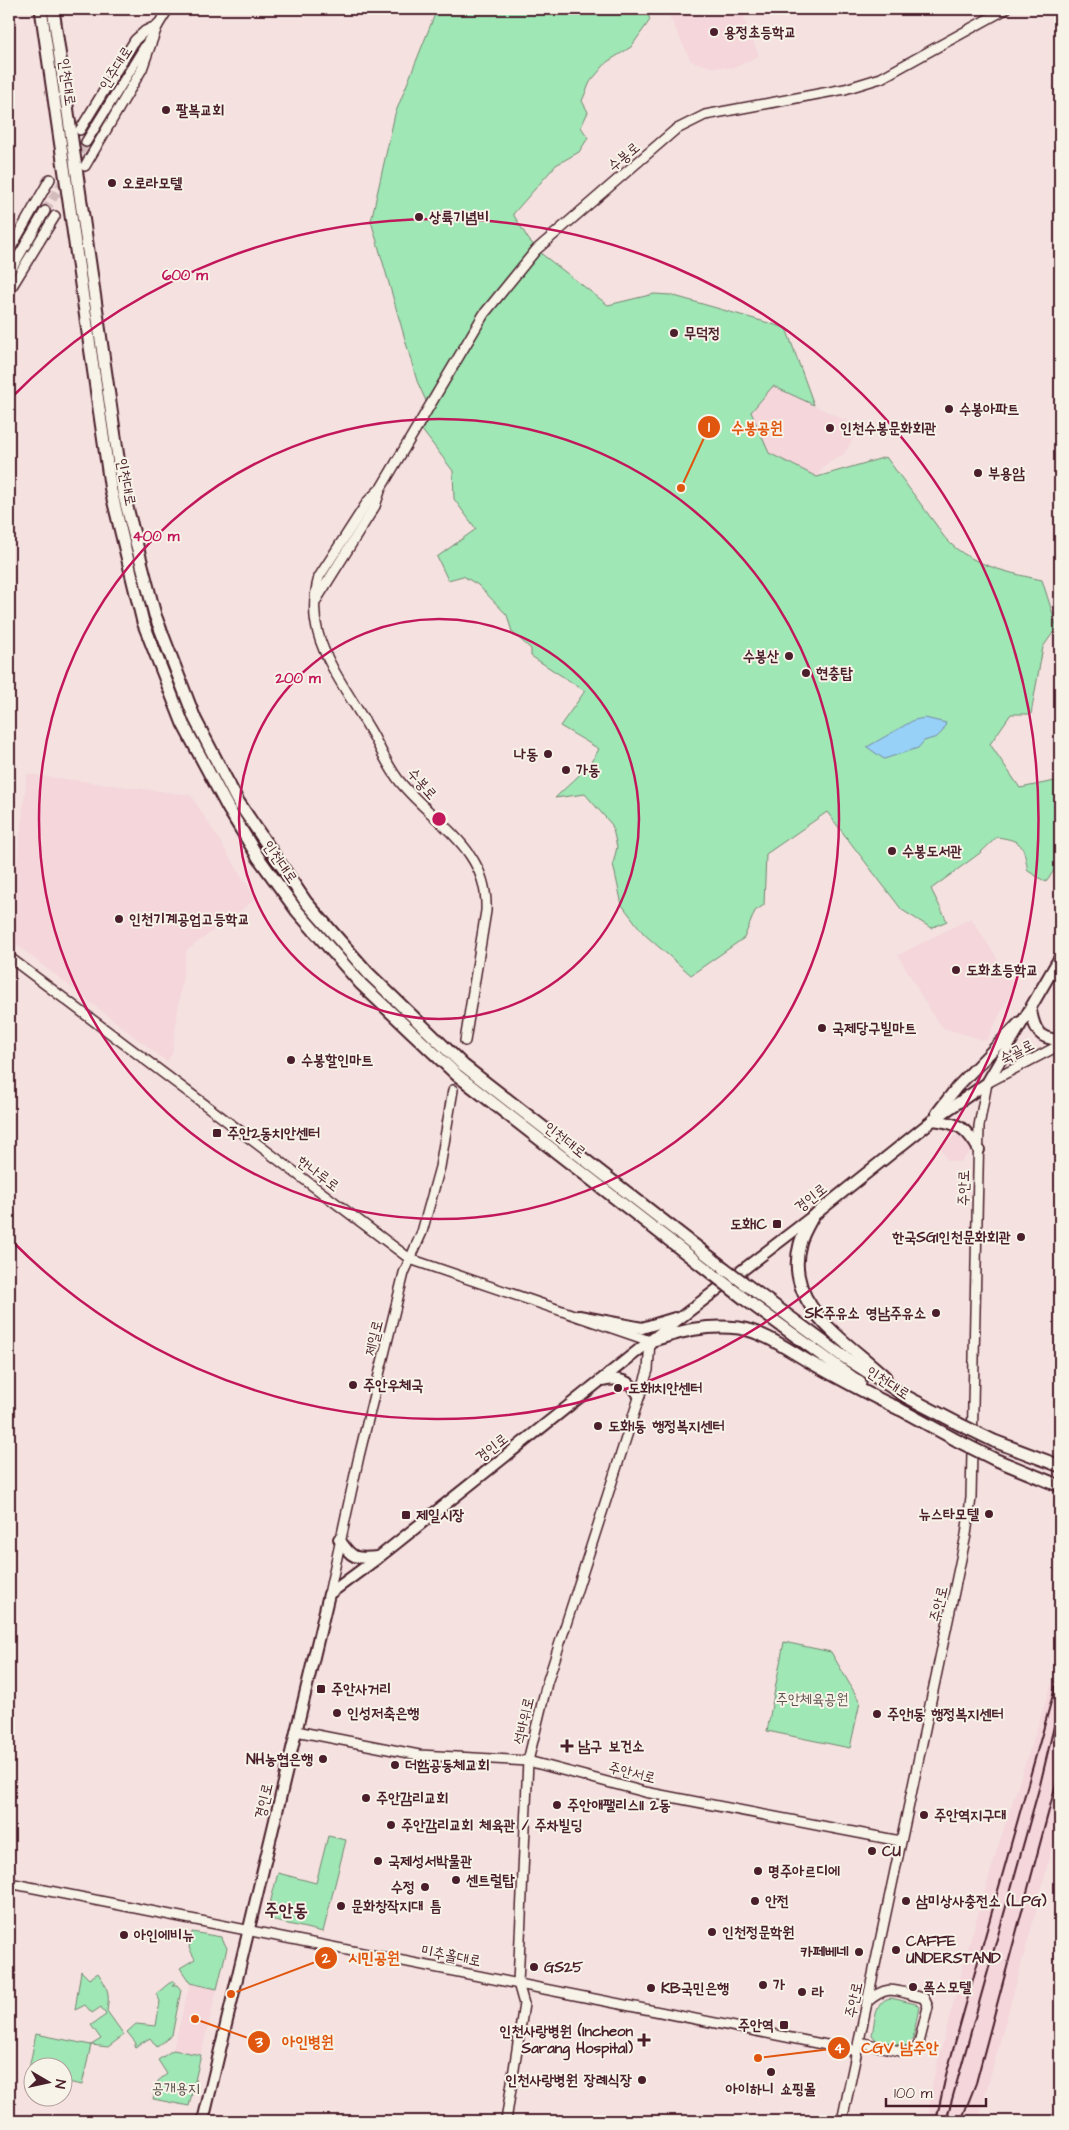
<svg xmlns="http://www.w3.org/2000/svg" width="1069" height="2130" font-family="'Architects Daughter','Poor Story',sans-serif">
<rect width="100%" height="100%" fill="#f5e2e0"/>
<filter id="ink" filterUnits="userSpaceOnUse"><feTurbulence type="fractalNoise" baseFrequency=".02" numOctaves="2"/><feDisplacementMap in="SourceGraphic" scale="10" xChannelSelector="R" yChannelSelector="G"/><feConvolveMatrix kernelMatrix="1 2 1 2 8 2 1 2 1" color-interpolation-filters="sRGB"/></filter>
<g filter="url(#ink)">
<!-- built -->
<g fill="#f4d6db">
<path d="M 666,9 L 741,9 L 759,56 L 734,68 L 710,67 L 691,61 Z"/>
<path d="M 773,386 L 860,427 L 844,454 L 825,465 L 817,477 L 769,453 L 751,412 Z"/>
<path d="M 27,774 L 191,795 L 256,899 L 186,951 L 172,1054 L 167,1062 L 9,939 L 9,895 L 14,888 Z"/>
<path d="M 971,918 L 1015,986 L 986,1041 L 943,1028 L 930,1011 L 898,955 Z"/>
<path d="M 957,1134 L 971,1139 L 974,1149 L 960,1162 L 948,1161 L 940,1147 Z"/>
<path d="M 1060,1658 L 1060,1814 L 1037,1908 L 978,2121 L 928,2121 L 933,2080 L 967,1951 L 999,1843 Z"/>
<path d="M 190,1983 L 217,1989 L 201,2055 L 173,2050 Z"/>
</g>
<!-- green -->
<g fill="#9fe7b5" stroke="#748370">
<path d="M 437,9 L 646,9 L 650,20 L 631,47 L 607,62 L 590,82 L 582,101 L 588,112 L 581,127 L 588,138 L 579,152 L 556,165 L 513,214 L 529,240 L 543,255 L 608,305 L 654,294 L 671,295 L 786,328 L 814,405 L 773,386 L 751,412 L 769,453 L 817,477 L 886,457 L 937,526 C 956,562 1005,572 1042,580 L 1057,627 L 1043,647 L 1031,714 L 1011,714 L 990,744 L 1020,788 L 1060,780 L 1060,862 L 1046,882 L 1028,871 C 1023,845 1024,841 997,837 L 980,853 L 931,889 L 947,921 L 931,928 L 902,910 L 827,812 L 766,854 L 764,905 L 755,911 L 744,938 L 691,975 L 644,934 L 622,905 L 613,864 L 617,847 L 612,825 L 585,794 L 555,798 C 572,781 588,770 599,749 L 560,726 L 585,691 L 531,656 L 531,649 L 512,632 L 507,615 L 478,585 L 463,576 L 448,580 L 437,557 L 476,529 L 454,499 L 453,471 L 422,430 L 431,412 L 417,381 L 371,221 L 395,114 Z"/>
<path d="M 784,1642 L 831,1652 L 860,1702 L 850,1748 L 767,1731 Z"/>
<path d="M 328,1836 L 346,1840 L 323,1932 L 275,1921 L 268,1911 L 278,1873 L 316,1883 Z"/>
<path d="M 192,1932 L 221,1937 L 227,1948 L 217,1989 L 190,1983 L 180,1968 L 195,1959 L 189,1948 Z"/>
<path d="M 81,1971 L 89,1979 L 98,1973 C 108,1988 110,1993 107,2011 L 124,2035 L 108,2047 L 91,2045 L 82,2085 L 63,2081 L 62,2068 L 32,2068 L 32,2075 L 28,2074 L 36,2034 L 91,2045 L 101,2039 L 91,2025 L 106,2015 L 101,2007 L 92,2013 L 85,2005 L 75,2010 Z"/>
<path d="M 173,1980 L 175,1983 L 172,1985 L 177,1985 L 181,1990 L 172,2035 L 157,2047 L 150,2038 L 135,2047 L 134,2046 L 136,2043 L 127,2032 L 136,2024 L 156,2026 L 160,2001 L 156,1994 Z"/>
<path d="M 891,1998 L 916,2004 L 919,2007 L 913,2039 L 906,2047 L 877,2041 L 872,2035 C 875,2020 875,2000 891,1998 Z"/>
<path d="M 173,2050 L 201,2055 L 189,2106 L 153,2099 L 158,2081 L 167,2074 L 158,2060 Z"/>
</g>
<!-- water -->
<path fill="#97d1f7" stroke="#788aa5" d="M 925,718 L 946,723 L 943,731 L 937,737 L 924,741 L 918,748 L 884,759 L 867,747 L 914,720 Z"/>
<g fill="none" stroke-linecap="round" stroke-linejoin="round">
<!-- secondary-tunnel -->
<g stroke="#d3bbbc" stroke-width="9" stroke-dasharray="9 4.5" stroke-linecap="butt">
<path d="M 73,164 L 86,142"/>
<path d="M 45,211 L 67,175"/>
</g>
<defs>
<g id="secondary">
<path d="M 80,130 L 135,40 L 145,31 L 158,25"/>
<path d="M 86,142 L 168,9"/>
<path d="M 85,166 L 142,69 L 158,24"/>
<path d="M 9,251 L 50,179"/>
<path d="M 9,273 L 45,211"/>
<path d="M 9,291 L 55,216"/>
<path d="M 379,490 L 368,501 L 319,577 C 314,595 313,615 318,633 C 326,664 354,702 370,730 C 380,747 388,768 401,783 C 435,824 489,849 486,911 L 465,1041"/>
<path d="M 315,602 L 375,506 L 381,488 L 484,314 L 536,250 L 675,130 L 705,115 L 845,89 L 881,78 L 1006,9"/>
<path d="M 9,957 L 410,1259 L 650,1341 L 648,1370 L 547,1683 L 528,1761 L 518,1983 L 524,2004 L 506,2121"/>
<path d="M 329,1594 L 359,1456 L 404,1273 L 422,1232 L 440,1167 L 453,1090"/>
<path d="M 296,1731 L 419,1755 L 528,1761 L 645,1792 L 900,1841"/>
<path d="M 9,1883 L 857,2051"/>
<path d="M 859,2042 L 900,2051 L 907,2052 L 918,2047 L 928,2007 L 924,1998 C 897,1992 890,1982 867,2002"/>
<path d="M 842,2121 L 966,1535 L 971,1498 L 979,1126 L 987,1083 L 1060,1045"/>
</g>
<g id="primary">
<path d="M 1031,1011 C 1035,1031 1039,1039 1060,1040"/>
<path d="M 937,1113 L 957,1087 L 1020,1022"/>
<path d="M 933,1120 C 958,1123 966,1127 979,1150"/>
<path d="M 579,1316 L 642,1328 L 675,1318"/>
<path d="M 603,1381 C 619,1377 632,1381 639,1396"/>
<path d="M 339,1539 C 352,1559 355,1559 378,1557"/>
<path d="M 203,2121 L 329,1594 L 379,1557 L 650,1341 L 813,1216 L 933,1120 L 987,1083 L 1060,957"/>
</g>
<g id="highway">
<path d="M 41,9 L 111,491 L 143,622 L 183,724 L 228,808 L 258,857 L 297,911 L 361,984 L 457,1075 L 714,1275"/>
<path d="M 53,9 L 123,492 L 155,615 L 195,719 L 237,800 L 306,902 L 368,973 L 463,1065 L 724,1268"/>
<path d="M 813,1216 C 808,1225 802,1235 800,1244 C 783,1306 847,1341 885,1377"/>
<path d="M 756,1292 L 841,1355 L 907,1397 L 959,1424"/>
<path d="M 746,1300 L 860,1383"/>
<path d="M 650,1341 C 682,1331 706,1324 739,1328 C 764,1332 787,1349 808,1361 C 838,1378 868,1394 899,1409"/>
<path d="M 894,1406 L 958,1441"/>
<path d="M 994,1441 L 1060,1466"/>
<path d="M 994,1459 L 1060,1486"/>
</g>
</defs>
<!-- secondary casing -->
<use href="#secondary" stroke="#4a1f2b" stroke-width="12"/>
<!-- primary casing -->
<use href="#primary" stroke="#4a1f2b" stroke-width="14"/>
<!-- highway casing -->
<use href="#highway" stroke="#4a1f2b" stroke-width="15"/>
<!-- secondary -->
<use href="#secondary" stroke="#f7f3e8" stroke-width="9"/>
<!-- primary -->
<use href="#primary" stroke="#f7f3e8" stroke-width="10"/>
<!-- highway -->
<use href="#highway" stroke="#f7f3e8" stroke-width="11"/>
<!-- rail -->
<g stroke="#4a1f2b" stroke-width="2">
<path d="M 936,2121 L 946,2075 L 1060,1670"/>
<path d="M 946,2121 L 1040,1785 L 1060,1701"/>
<path d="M 961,2121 L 976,2083 L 1060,1769"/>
</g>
<defs>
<g id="highway-bridge">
<path d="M 724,1268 L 756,1292"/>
<path d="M 714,1275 L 746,1300"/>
<path d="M 959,1424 L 994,1441"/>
<path d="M 958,1441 L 994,1459"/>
</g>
</defs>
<!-- highway-bridge casing -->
<use href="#highway-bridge" stroke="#4a1f2b" stroke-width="15" stroke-linecap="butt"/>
<!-- highway-bridge -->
<use href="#highway-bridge" stroke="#f7f3e8" stroke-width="11"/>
</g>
</g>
<!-- distance rings -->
<g fill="none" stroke="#c2185b" stroke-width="2.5">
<circle cx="439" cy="819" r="200"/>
<circle cx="439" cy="819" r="400"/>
<path d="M11 398A600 600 0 1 1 11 1240"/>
</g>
<!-- markers -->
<g fill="#4a1f2b" stroke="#f7f3e8" stroke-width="2">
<circle cx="714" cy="32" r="5"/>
<circle cx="166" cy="110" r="5"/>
<circle cx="112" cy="183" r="5"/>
<circle cx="419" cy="217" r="5"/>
<circle cx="674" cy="333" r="5"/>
<circle cx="949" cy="409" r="5"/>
<circle cx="830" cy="428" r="5"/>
<circle cx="978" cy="473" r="5"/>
<circle cx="789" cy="656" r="5"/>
<circle cx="806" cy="673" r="5"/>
<circle cx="548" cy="754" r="5"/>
<circle cx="566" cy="770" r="5"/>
<circle cx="892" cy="851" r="5"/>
<circle cx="119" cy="919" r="5"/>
<circle cx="956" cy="970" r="5"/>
<circle cx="822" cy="1028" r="5"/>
<circle cx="291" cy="1060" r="5"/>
<rect x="212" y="1128" width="10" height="10" rx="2.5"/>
<rect x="772" y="1219" width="10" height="10" rx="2.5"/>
<circle cx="1021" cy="1237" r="5"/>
<circle cx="936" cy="1313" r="5"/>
<circle cx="353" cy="1385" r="5"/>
<circle cx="618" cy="1388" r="5"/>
<circle cx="598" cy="1426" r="5"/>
<circle cx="989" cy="1514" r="5"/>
<rect x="401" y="1510" width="10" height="10" rx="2.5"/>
<rect x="316" y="1684" width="10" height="10" rx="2.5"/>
<circle cx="337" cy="1713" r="5"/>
<circle cx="877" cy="1714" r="5"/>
<path d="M564.5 1738.5h5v5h5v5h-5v5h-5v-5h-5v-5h5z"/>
<circle cx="323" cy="1759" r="5"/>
<circle cx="395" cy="1765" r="5"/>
<circle cx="366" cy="1798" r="5"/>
<circle cx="557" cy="1805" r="5"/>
<circle cx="924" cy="1815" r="5"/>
<circle cx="391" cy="1825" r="5"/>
<circle cx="872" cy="1851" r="5"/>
<circle cx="378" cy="1861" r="5"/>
<circle cx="758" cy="1871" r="5"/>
<circle cx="456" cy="1880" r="5"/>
<circle cx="425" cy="1887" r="5"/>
<circle cx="755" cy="1901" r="5"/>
<circle cx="906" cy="1901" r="5"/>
<circle cx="341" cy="1906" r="5"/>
<circle cx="712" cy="1932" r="5"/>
<circle cx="124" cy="1935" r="5"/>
<circle cx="896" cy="1950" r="5"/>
<circle cx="859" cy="1952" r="5"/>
<circle cx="534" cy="1967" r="5"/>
<circle cx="763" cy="1985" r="5"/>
<circle cx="913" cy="1987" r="5"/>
<circle cx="651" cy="1988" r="5"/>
<circle cx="802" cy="1992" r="5"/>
<rect x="779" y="2020" width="10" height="10" rx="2.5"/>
<path d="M641.5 2032.5h5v5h5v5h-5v5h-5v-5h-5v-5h5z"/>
<circle cx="771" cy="2072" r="5"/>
<circle cx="642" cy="2080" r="5"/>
</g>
<g text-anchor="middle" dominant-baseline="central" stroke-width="4" stroke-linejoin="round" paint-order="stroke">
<!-- poi labels -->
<g font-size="15" font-weight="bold" fill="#4a1f2b" stroke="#f7f3e8" text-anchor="start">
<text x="724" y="32">용정초등학교</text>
<text x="176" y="110">팔복교회</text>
<text x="122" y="183">오로라모텔</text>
<text x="429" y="217">상륙기념비</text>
<text x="684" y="333">무덕정</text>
<text x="959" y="409">수봉아파트</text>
<text x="840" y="428">인천수봉문화회관</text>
<text x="988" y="473">부용암</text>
<text x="779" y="656" text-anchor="end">수봉산</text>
<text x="816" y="673">현충탑</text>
<text x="538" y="754" text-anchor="end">나동</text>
<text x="576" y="770">가동</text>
<text x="902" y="851">수봉도서관</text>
<text x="129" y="919">인천기계공업고등학교</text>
<text x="966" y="970">도화초등학교</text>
<text x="832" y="1028">국제당구빌마트</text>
<text x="301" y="1060">수봉할인마트</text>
<text x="227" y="1133">주안2동치안센터</text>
<text x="767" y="1224" text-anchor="end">도화IC</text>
<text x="1011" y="1237" text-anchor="end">한국SGI인천문화회관</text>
<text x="926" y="1313" text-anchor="end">SK주유소 영남주유소</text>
<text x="363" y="1385">주안우체국</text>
<text x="628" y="1388">도화1치안센터</text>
<text x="608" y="1426">도화1동 행정복지센터</text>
<text x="979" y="1514" text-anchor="end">뉴스타모텔</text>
<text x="416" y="1515">제일시장</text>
<text x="331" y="1689">주안사거리</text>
<text x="347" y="1713">인성저축은행</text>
<text x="887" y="1714">주안1동 행정복지센터</text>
<text x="578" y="1746">남구 보건소</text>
<text x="313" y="1759" text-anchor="end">NH농협은행</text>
<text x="405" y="1765">더함공동체교회</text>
<text x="376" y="1798">주안감리교회</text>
<text x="567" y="1805">주안애팰리스II 2동</text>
<text x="934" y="1815">주안역지구대</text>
<text x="401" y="1825">주안감리교회 체육관 / 주차빌딩</text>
<text x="882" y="1851">CU</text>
<text x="388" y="1861">국제성서박물관</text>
<text x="768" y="1871">명주아르디에</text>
<text x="466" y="1880">센트럴탑</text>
<text x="415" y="1887" text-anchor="end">수정</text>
<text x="765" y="1901">안전</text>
<text x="916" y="1901">삼미상사충전소 (LPG)</text>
<text x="351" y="1906">문화창작지대 틈</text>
<text x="722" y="1932">인천정문학원</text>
<text x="134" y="1935">아인에비뉴</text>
<text x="906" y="1941">CAFFE<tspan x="906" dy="17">UNDERSTAND</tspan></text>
<text x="849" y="1952" text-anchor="end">카페베네</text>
<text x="544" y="1967">GS25</text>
<text x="773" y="1985">가</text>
<text x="923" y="1987">폭스모텔</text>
<text x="661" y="1988">KB국민은행</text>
<text x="812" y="1992">라</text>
<text x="774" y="2025" text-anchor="end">주안역</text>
<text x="633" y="2031" text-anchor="end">인천사랑병원 (Incheon<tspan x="633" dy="17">Sarang Hospital)</tspan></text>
<text x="632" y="2080" text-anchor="end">인천사랑병원 장례식장</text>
<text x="771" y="2089" text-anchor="middle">아이하니 쇼핑몰</text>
</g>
<!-- street labels -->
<g font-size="15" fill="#4a1f2b" stroke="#f7f3e8">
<text transform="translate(116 68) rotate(-58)">인주대로</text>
<text transform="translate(67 82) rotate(82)">인천대로</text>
<text transform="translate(624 157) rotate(-40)">수봉로</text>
<text transform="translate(126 482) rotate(79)">인천대로</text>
<text transform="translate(422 784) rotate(49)">수봉로</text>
<text transform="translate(280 862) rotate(55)">인천대로</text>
<text transform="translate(1017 1052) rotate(-27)">숙골로</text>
<text transform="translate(565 1140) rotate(38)">인천대로</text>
<text transform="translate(318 1174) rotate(37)">한나루로</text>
<text transform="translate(964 1188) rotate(-89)">주안로</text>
<text transform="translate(811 1198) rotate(-38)">경인로</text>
<text transform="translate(374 1338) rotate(-76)">제일로</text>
<text transform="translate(888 1383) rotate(33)">인천대로</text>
<text transform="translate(492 1448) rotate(-38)">경인로</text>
<text transform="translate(939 1604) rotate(-77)">주안로</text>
<text transform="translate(524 1721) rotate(-77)">석바위로</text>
<text transform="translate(632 1773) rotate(14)">주안서로</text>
<text transform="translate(264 1801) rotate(-77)">경인로</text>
<text transform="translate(451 1956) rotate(11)">미추홀대로</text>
<text transform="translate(854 2000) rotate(-78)">주안로</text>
</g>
<!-- park labels -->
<g font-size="15" fill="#5f514e" stroke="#f7f3e8">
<text x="812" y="1699">주안체육공원</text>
<text x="176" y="2088">공개용지</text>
</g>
<!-- quarter labels -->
<g font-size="18" font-weight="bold" fill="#4a1f2b" stroke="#f7f3e8">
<text x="286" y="1910">주안동</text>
</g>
</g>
<circle cx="439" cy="819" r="8" fill="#c2185b" stroke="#f7f3e8" stroke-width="2.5"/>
<g font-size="15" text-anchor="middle" font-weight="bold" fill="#c2185b" stroke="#f7f3e8" stroke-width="4" stroke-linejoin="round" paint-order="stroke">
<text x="185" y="280">600 m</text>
<text x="156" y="541">400 m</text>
<text x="298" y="683">200 m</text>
</g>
<!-- callouts -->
<path fill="none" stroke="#e0560e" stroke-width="2" d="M681 488L709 427M231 1994L326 1958M195 2019L259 2042M758 2058L839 2048"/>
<g fill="#e0560e" stroke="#f7f3e8" stroke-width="2">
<circle cx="681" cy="488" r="5"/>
<circle cx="231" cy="1994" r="5"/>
<circle cx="195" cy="2019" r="5"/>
<circle cx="758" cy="2058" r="5"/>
<circle cx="709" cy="427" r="12"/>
<circle cx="326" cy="1958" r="12"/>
<circle cx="259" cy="2042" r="12"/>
<circle cx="839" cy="2048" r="12"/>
</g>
<g font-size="15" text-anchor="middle" font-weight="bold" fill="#fff">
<text x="709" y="432">1</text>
<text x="326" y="1963">2</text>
<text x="259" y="2047">3</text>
<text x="839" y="2053">4</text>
</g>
<g font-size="16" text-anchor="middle" font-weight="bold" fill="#e0560e" stroke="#f7f3e8" stroke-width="4" stroke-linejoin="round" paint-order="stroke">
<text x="757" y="433">수봉공원</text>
<text x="374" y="1963">시민공원</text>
<text x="308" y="2047">아인병원</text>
<text x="900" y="2053">CGV 남주안</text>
</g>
<!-- margin -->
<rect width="1069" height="2130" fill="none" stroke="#f7f3e8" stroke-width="30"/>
<rect x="15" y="15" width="1039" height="2100" fill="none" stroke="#4a1f2b" stroke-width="2" filter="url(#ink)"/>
<!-- north arrow -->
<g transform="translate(48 2082) rotate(99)"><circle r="24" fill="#f7f3e8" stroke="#b29e9c"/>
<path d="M0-4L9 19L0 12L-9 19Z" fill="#4a1f2b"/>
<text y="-8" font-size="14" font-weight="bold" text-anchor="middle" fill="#4a1f2b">N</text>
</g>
<!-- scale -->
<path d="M886 2098v8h100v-8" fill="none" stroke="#4a1f2b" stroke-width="2.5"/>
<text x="894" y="2098" font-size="15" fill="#4a1f2b" stroke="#f7f3e8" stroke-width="4" paint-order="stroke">100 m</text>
</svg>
